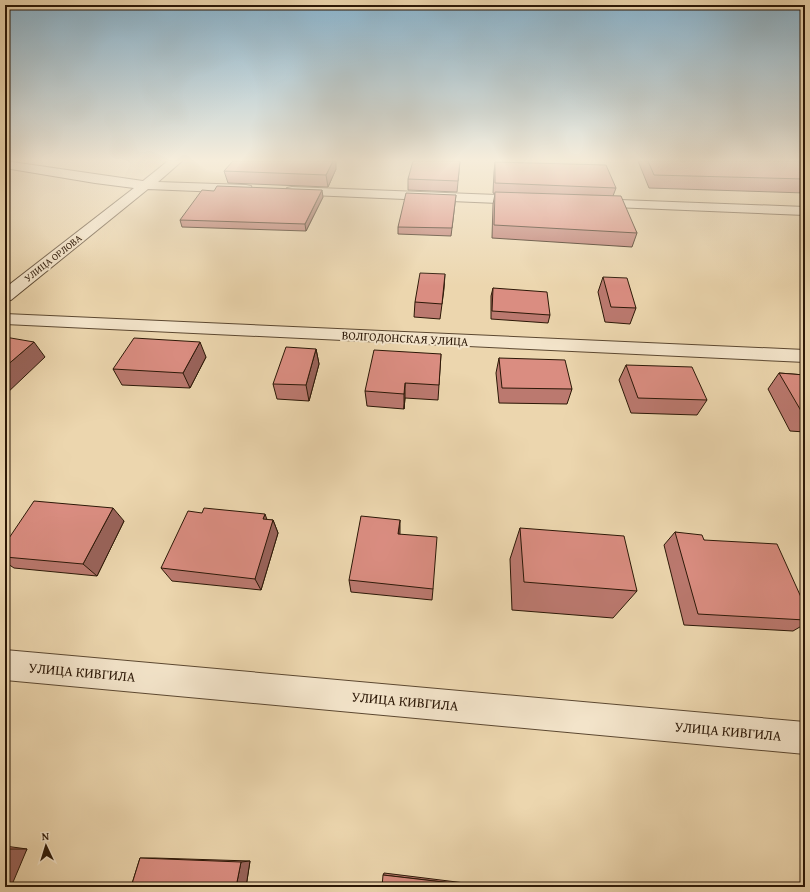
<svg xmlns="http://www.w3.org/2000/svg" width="810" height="892" font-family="'Gentium Book Plus',serif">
<rect width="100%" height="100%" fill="#ecd6ae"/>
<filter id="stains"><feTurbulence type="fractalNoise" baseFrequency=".005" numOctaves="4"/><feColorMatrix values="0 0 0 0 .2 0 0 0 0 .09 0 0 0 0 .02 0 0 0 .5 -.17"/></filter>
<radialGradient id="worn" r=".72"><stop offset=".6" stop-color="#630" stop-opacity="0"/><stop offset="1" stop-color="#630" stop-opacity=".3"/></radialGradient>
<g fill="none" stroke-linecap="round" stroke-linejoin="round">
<defs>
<g id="minor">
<path d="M 5,161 L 143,181 L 168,161 L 182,161 L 158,182 L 246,185 L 251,186 L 252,189 L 251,192 L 246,193 L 148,189 L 11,300 L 5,301 L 5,288 L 134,188 L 95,183 L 5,168 Z"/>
<path d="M 793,161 L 805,161 L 805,171 L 801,170 Z"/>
<path d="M 292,187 L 524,196 L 529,197 L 531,200 L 529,203 L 524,204 L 287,194 L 286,191 L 287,188 Z"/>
<path d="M 594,199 L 805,207 L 805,215 L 589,206 L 587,203 L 589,200 Z"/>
<path d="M 5,314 L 805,350 L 805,362 L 5,324 Z"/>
<path d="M 5,650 L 805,722 L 805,754 L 5,680 Z"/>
</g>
</defs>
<!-- minor casing -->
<use href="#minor" stroke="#5c4831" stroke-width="2"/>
<!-- minor -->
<use href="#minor" fill="#f3e4ca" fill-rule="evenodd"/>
</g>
<!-- wall -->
<g fill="#bb796f" stroke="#2c1807">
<path d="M 460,161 L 457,192 L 408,190 L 408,179 Z"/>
<path d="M 638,161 L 798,161 L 805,169 L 805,193 L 649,188 Z"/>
<path d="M 495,162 L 616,188 L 613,196 L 637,233 L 632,247 L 492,238 L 493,204 L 495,194 L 493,193 L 494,172 Z"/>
<path d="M 336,169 L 328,187 L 228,183 L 224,171 Z"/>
<path d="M 456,195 L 451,236 L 398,234 L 398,227 Z"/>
<path d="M 323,197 L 306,231 L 182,227 L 180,220 Z"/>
<path d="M 445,274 L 444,289 L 440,319 L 414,317 L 415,302 Z"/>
<path d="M 603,277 L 636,308 L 630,324 L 605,322 L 598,292 Z"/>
<path d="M 493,288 L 550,315 L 548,323 L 491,319 L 491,296 Z"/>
<path d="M 316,349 L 319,364 L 309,401 L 277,399 L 273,384 Z"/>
<path d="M 441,354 L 438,400 L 405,398 L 404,409 L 367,406 L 365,391 Z"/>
<path d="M 206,357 L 190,388 L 122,385 L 113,369 Z"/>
<path d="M 499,358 L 572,389 L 567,404 L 499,403 L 496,373 Z"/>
<path d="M 626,365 L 707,400 L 697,415 L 631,413 L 619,380 Z"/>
<path d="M 779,373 L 805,375 L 805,432 L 790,431 L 768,389 Z"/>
<path d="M 267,520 L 273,520 L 278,533 L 261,590 L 172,581 L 161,568 Z"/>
<path d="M 124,521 L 97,576 L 14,568 L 5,562 L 5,544 Z"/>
<path d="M 520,528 L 637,591 L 613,618 L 512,610 L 510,559 Z"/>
<path d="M 675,532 L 704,540 L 805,606 L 805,624 L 793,631 L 684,625 L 664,545 Z"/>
<path d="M 400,534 L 433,589 L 432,600 L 351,592 L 349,580 Z"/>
<path d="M 5,846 L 27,849 L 5,887 Z"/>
<path d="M 140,858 L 155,858 L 250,861 L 246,887 L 131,887 Z"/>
<path d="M 384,873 L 481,885 L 486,887 L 383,875 Z"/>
</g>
<!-- shaded-wall -->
<g fill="#99635a" stroke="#2c1807">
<path d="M 333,161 L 336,161 L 336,169 L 328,187 L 326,175 Z"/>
<path d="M 322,190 L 323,197 L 306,231 L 305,224 Z"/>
<path d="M 34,342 L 45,357 L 5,395 L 5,367 Z"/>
<path d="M 200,342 L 206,357 L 190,388 L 183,373 Z"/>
<path d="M 316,349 L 319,364 L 309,401 L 306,385 Z"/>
<path d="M 405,383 L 405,398 L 404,409 L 404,394 Z"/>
<path d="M 113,508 L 124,521 L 97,576 L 83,564 Z"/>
<path d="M 265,514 L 270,528 L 273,520 L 278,533 L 261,590 L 255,579 L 263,519 Z"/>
<path d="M 400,520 L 400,533 L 398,547 L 398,534 Z"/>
<path d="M 5,849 L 27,849 L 11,887 L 5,887 Z"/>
<path d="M 250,861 L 246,887 L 236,887 L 241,862 Z"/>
</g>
<!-- building -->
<g fill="#da8d81" stroke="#2c1807">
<path d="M 233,161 L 333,161 L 326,175 L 224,171 Z"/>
<path d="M 413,161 L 460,161 L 458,181 L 408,179 Z"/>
<path d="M 648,161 L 798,161 L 805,169 L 805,179 L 654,175 Z"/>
<path d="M 495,162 L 606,165 L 616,188 L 495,183 Z"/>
<path d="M 217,186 L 322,190 L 305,224 L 180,220 L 202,190 L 214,191 Z"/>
<path d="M 495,192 L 621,196 L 637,233 L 494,225 Z"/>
<path d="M 406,193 L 456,195 L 452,228 L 398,227 Z"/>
<path d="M 420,273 L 445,274 L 442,304 L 415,302 Z"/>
<path d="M 603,277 L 627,278 L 636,308 L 611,307 Z"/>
<path d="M 493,288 L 547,292 L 550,315 L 492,311 Z"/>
<path d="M 5,337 L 34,342 L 5,367 Z"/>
<path d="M 134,338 L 200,342 L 183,373 L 113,369 Z"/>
<path d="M 286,347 L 316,349 L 306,385 L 273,384 Z"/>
<path d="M 374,350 L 441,354 L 439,385 L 405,383 L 404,394 L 365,391 Z"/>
<path d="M 499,358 L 565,360 L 572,389 L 502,388 Z"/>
<path d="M 626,365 L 692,367 L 707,400 L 638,398 Z"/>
<path d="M 779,373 L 805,375 L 805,416 L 804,416 Z"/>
<path d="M 34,501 L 113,508 L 83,564 L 5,557 L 5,544 Z"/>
<path d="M 204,508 L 265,514 L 263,519 L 273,520 L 255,579 L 161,568 L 188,511 L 202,513 Z"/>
<path d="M 361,516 L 400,520 L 398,534 L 437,537 L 433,589 L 349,580 Z"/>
<path d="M 520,528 L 624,536 L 637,591 L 524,582 Z"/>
<path d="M 675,532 L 702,535 L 704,540 L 777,544 L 805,606 L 805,620 L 698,614 Z"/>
<path d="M 140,858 L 241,862 L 236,887 L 131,887 Z"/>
<path d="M 383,875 L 486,887 L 382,887 Z"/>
</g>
<!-- sky -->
<linearGradient id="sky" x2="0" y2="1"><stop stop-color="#89b6d2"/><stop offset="0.56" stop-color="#f6eddb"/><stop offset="1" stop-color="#f6eddb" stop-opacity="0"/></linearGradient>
<rect width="810" height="286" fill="url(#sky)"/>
<g text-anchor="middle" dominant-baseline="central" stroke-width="4" stroke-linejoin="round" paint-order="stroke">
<!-- far-street labels -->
<g font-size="10" fill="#2c1807" stroke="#f3e4ca">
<text transform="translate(53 258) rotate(-38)">УЛИЦА ОРЛОВА</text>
</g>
<!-- street labels -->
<g font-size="12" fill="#2c1807" stroke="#f3e4ca">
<text transform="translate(405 338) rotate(3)">ВОЛГОДОНСКАЯ УЛИЦА</text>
</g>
<!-- near-street labels -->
<g font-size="14" fill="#2c1807" stroke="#f3e4ca">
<text transform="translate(82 672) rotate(5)">УЛИЦА КИВГИЛА</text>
<text transform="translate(405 701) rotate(5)">УЛИЦА КИВГИЛА</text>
<text transform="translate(728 731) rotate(5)">УЛИЦА КИВГИЛА</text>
</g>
</g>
<!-- margin -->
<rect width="810" height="892" fill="none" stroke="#ecd6ae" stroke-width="20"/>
<rect x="6" y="6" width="798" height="880" fill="none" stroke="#2c1807" stroke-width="2"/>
<rect x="10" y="10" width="790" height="872" fill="none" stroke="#2c1807"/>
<!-- north arrow -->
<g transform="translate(46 846) rotate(356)" stroke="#f3e4ca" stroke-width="3" paint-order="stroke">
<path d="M0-3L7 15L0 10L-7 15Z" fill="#2c1807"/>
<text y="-6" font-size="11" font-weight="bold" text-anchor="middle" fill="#2c1807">N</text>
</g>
<rect width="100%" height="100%" filter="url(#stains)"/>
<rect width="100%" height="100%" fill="url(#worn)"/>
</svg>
